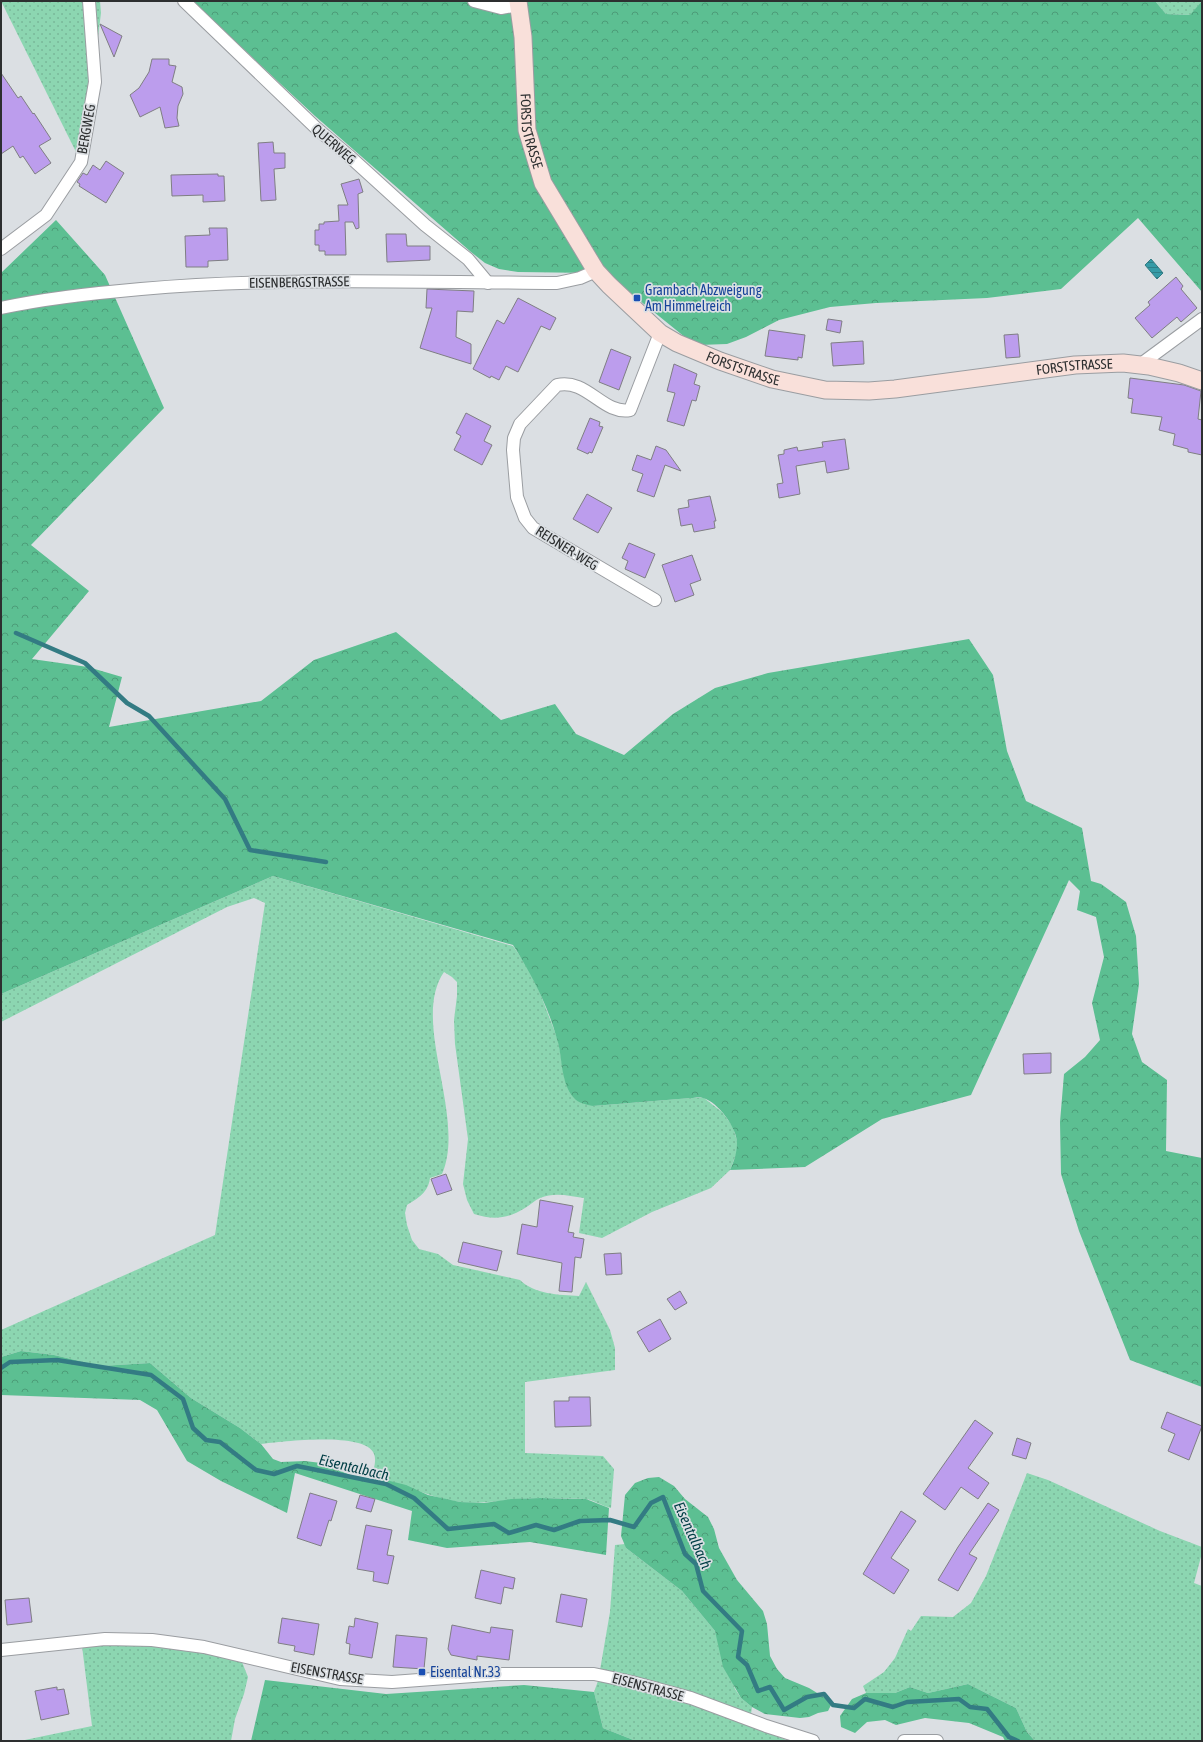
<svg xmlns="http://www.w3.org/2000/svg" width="1203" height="1742" font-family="'Asap Condensed',sans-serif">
<defs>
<pattern id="green-dots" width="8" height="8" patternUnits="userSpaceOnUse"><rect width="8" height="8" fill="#8cd6b1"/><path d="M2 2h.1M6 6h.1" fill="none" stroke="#79b899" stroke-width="1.8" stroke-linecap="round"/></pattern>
<pattern id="forest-crowns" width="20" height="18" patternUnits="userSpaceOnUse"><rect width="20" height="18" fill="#5cbf92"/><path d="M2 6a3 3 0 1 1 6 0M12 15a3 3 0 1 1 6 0" fill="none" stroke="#4c9c78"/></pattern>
<pattern id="water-rules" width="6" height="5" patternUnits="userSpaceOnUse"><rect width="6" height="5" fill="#369ba7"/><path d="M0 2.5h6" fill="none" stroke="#2e7f88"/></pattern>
</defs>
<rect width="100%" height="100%" fill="#dbdfe3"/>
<!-- green -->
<g fill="url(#green-dots)">
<path d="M 1,1 L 100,1 L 101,13 L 89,109 L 80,160 Z"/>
<path d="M 1155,1 L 1202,1 L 1191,15 L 1166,14 Z"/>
<path d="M 273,876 L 513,946 L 529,969 L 540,993 L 558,1040 L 565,1080 L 593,1106 L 691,1098 L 704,1098 L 722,1112 L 733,1127 L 737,1141 L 737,1152 L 730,1170 L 711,1188 L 652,1212 L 602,1238 L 579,1233 L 584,1198 C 569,1196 555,1192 540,1198 C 535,1200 530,1205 525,1208 C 508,1219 493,1220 474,1214 L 467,1200 L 463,1184 L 468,1139 L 455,1044 L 454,1020 L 457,996 L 457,982 L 452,977 L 444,972 C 410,1021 467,1117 442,1174 L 430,1178 C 428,1193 418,1198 407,1205 L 405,1213 L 407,1225 L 412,1240 L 419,1249 L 438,1254 L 453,1265 L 520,1280 C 534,1294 559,1295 579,1296 L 586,1282 L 610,1330 L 615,1348 L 615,1370 L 525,1382 L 525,1453 L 603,1456 L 614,1469 L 611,1508 C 602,1506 594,1500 585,1499 C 570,1498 554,1498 539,1498 C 513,1498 486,1505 460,1502 C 429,1498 402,1482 371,1478 C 373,1471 377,1461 374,1454 C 365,1431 281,1442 261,1444 L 240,1428 L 191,1398 L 150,1363 L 101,1366 L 54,1355 L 21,1351 L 1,1357 L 1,1330 L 215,1235 L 265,903 L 254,898 L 227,907 L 1,1022 L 1,994 Z"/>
<path d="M 1027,1473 L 1048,1480 L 1160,1531 L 1202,1547 L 1202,1553 L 1194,1583 L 1202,1586 L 1202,1741 L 1035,1741 L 1027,1732 L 1016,1708 L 968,1684 L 928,1693 L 910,1687 L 895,1693 L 866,1693 L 863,1686 L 884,1672 L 895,1658 L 908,1629 L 911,1631 L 921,1616 L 953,1617 L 971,1603 L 986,1576 Z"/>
<path d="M 625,1544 L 626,1548 L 682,1591 L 715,1631 L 735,1689 L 741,1698 L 752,1707 L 751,1714 L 700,1695 L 600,1670 L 610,1612 L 615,1545 Z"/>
<path d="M 133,1644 L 199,1649 L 242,1662 L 248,1677 L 244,1694 L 235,1719 L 231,1741 L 20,1741 L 92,1726 L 82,1646 Z"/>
<path d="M 598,1681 L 649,1691 L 730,1718 L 789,1741 L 636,1741 L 603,1728 L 594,1692 Z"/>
</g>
<!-- forest -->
<g fill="url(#forest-crowns)">
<path d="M 192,1 L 1155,1 L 1166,14 L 1190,15 L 1202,1 L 1202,292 L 1138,218 L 1061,289 L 987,298 L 876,303 L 830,307 L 779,320 L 746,337 L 727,344 L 699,345 L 686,338 L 623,287 L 592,273 L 518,272 L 499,269 L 485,263 L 471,252 L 315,116 Z"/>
<path d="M 56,220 L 105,275 L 164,408 L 31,545 L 89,591 L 32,659 L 88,667 L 122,677 L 109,727 L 261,701 L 314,660 L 396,632 L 501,720 L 555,704 L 576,734 L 624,755 L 673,714 L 715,688 L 768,673 L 969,639 L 993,675 L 1007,751 L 1026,801 L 1082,828 L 1091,881 L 1101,884 L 1126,902 L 1136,936 L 1139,984 L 1132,1034 L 1142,1062 L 1167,1080 L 1166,1151 L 1202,1158 L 1202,1387 L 1130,1360 L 1079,1231 L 1061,1174 L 1060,1122 L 1064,1074 L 1085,1057 L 1100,1040 L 1092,1003 L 1104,957 L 1096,917 L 1077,910 L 1080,891 L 1069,880 L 971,1095 L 882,1119 L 805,1167 L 730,1170 C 734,1161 737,1153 737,1143 C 737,1128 718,1102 703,1098 C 699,1097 694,1098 691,1098 L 593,1106 C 587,1105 578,1103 574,1098 C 560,1082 563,1058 557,1039 C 548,1006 532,975 513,945 L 273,876 L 1,994 L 1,273 Z"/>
<path d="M 21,1351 L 54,1355 L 101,1366 L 150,1363 L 191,1398 L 240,1428 L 261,1444 L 273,1459 L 281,1462 L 305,1461 L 321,1463 L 360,1479 L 386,1480 L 406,1485 L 428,1495 L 460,1502 L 484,1503 L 511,1499 L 540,1498 L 586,1499 L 609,1508 L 606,1555 L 530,1542 L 447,1548 L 408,1540 L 412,1511 L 295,1473 L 287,1513 L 221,1481 L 187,1461 L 157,1410 L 140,1400 L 1,1395 L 1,1357 Z"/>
<path d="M 659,1477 L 674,1486 L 685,1499 L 708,1517 L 714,1529 L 719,1548 L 737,1580 L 763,1611 L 767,1624 L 770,1656 L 777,1669 L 785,1678 L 809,1688 L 827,1699 L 831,1705 L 828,1711 L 818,1713 L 809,1717 L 800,1718 L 765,1714 L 752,1707 L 741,1698 L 723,1667 L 715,1631 L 682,1591 L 626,1548 L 621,1536 L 625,1495 L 635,1483 L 648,1478 Z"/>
<path d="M 265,1680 L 386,1694 L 524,1685 L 594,1692 L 603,1728 L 636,1741 L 251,1741 Z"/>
<path d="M 968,1684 L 1016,1708 L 1027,1732 L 1035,1741 L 1005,1741 L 1003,1737 L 969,1723 L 925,1718 L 896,1725 L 885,1720 L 867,1722 L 855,1733 L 841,1727 L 840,1716 L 852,1699 L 866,1693 L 895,1693 L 910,1687 L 928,1693 Z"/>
</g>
<!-- water -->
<path fill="url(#water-rules)" stroke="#337b83" d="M 1151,259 L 1163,273 L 1157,279 L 1145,265 Z"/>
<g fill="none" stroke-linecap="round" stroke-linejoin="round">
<!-- stream -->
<g stroke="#337b83" stroke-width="4.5">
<path d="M 16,633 L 85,663 L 127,703 L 149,716 L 225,799 L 250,850 L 326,862"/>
<path d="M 1,1368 L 10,1362 L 57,1360 L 151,1375 L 183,1399 L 193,1428 L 206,1440 L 220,1442 L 256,1470 L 274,1474 L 297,1466 L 386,1484 L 414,1498 L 448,1529 L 494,1524 L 509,1533 L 536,1525 L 554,1530 L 580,1521 L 610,1520 L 634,1527 L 651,1503 L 663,1497 L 685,1554 L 696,1564 L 703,1591 L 742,1631 L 738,1657 L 747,1665 L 758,1691 L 770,1687 L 784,1710 L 807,1697 L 824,1694 L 833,1705 L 854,1708 L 865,1699 L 893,1707 L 907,1702 L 959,1699 L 970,1707 L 987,1709 L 1009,1737 L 1018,1741"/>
</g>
</g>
<!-- building -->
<g fill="#bc9ded" stroke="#7f7e83">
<path d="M 100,24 L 122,36 L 114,57 Z"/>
<path d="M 152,59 L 169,59 L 169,65 L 176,66 L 172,82 L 182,87 L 183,94 L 178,106 L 177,118 L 179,126 L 165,128 L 160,107 L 140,117 L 130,95 L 139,88 L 149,72 Z"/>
<path d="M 1,73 L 18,98 L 21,96 L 33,114 L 34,113 L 51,139 L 39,146 L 51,163 L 35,174 L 23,156 L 20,158 L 13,146 L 1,154 Z"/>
<path d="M 273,142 L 274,153 L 285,153 L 285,168 L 274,169 L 276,200 L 261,201 L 258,143 Z"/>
<path d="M 106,161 L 124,173 L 106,203 L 79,186 L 80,184 L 77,182 L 83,173 L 87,175 L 93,165 L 100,170 Z"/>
<path d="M 218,174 L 218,176 L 224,176 L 225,201 L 203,202 L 203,195 L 172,196 L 171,175 Z"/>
<path d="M 359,179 L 363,192 L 358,194 L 359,228 L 356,229 L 353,222 L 345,222 L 346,255 L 325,255 L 325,251 L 319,251 L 319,245 L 315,245 L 315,230 L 319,230 L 319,224 L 324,224 L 324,222 L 339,221 L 338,205 L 348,205 L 341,184 Z"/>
<path d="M 209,228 L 227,228 L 228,260 L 208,261 L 208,267 L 186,267 L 185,236 L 210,235 Z"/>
<path d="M 386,234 L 406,234 L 407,246 L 430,246 L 430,260 L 387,262 Z"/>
<path d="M 1176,277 L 1183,286 L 1181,289 L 1197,308 L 1181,322 L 1177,317 L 1152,338 L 1135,318 L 1150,305 L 1148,302 Z"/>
<path d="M 427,289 L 474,291 L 473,312 L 457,311 L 456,337 L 471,344 L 471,364 L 420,348 L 432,308 L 426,308 Z"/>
<path d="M 518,298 L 556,318 L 550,330 L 541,326 L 518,372 L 506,366 L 499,380 L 491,376 L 490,378 L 473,369 L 497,320 L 504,324 Z"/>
<path d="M 828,319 L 842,321 L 840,333 L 826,330 Z"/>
<path d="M 769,330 L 805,335 L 802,358 L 798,357 L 798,360 L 765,356 Z"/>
<path d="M 1018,334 L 1020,357 L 1006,358 L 1004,335 Z"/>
<path d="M 863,341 L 864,364 L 833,366 L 831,343 Z"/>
<path d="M 611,349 L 631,357 L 619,390 L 599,382 Z"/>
<path d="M 674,364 L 697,374 L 694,384 L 700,386 L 696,401 L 692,400 L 684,426 L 667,421 L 675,393 L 667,391 Z"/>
<path d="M 1130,378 L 1184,385 L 1201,391 L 1198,419 L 1202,420 L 1202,455 L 1188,452 L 1188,449 L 1173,445 L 1175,434 L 1159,430 L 1162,417 L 1131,413 L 1133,399 L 1128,398 Z"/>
<path d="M 466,413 L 491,426 L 484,441 L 492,445 L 482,465 L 454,450 L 461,436 L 456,433 Z"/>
<path d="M 590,418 L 600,422 L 599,426 L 603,427 L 592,453 L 589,452 L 588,454 L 577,449 Z"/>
<path d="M 845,439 L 849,469 L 827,473 L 825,461 L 796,466 L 800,494 L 779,498 L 777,484 L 783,483 L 778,455 L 784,454 L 784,450 L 797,447 L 798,451 L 823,447 L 822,442 Z"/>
<path d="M 656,446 L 666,450 L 681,471 L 665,465 L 654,497 L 637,491 L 643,474 L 632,470 L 637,455 L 651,460 Z"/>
<path d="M 587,494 L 612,508 L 598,533 L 573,519 Z"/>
<path d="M 710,496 L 716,521 L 714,521 L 715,528 L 694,532 L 692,524 L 681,526 L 678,509 L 689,507 L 688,500 Z"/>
<path d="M 629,543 L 655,554 L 645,578 L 625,569 L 628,561 L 622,558 Z"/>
<path d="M 692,555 L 701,580 L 690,584 L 694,595 L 675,602 L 662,565 Z"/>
<path d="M 1051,1053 L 1051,1073 L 1024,1074 L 1023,1054 Z"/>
<path d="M 446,1174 L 452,1190 L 437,1195 L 431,1179 Z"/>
<path d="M 540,1200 L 573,1206 L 568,1232 L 574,1233 L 573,1237 L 584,1239 L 581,1258 L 575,1257 L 572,1292 L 559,1291 L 562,1263 L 517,1254 L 522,1224 L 537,1227 Z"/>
<path d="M 463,1242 L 502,1251 L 497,1271 L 458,1262 Z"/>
<path d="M 621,1253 L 622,1274 L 606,1275 L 604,1254 Z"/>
<path d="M 680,1291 L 687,1303 L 675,1310 L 667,1299 Z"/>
<path d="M 660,1319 L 671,1339 L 649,1352 L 637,1332 Z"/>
<path d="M 569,1397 L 590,1397 L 591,1426 L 555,1427 L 554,1401 L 569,1401 Z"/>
<path d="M 1167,1412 L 1202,1426 L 1189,1460 L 1168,1451 L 1175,1434 L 1161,1428 Z"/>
<path d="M 975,1420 L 993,1433 L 968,1468 L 989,1483 L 978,1499 L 961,1487 L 945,1510 L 923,1494 Z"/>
<path d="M 1017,1438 L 1031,1443 L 1026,1459 L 1012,1455 Z"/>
<path d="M 310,1493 L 337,1501 L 331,1521 L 329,1520 L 321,1546 L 297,1538 Z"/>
<path d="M 360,1495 L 375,1499 L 371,1512 L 356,1508 Z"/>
<path d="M 988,1503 L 999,1510 L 969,1554 L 977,1558 L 958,1591 L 938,1580 L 958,1547 Z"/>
<path d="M 901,1511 L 916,1521 L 891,1558 L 909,1570 L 894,1594 L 863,1574 Z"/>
<path d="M 366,1525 L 392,1530 L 387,1555 L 394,1556 L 388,1584 L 373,1581 L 374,1572 L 357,1569 Z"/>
<path d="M 481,1570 L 515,1578 L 513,1589 L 504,1587 L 501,1604 L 475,1598 Z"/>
<path d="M 561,1594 L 587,1599 L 582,1627 L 556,1622 Z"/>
<path d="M 29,1598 L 32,1622 L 7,1625 L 5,1600 Z"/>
<path d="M 282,1618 L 319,1624 L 314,1655 L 294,1651 L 295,1646 L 278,1643 Z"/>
<path d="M 355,1618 L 378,1623 L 372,1658 L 349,1654 L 350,1644 L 346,1643 L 349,1626 L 354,1627 Z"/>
<path d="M 452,1625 L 490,1633 L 491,1627 L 513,1630 L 509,1660 L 477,1656 L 477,1660 L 451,1655 L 448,1649 Z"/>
<path d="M 396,1635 L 427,1638 L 424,1669 L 393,1667 Z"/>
<path d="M 57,1687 L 57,1690 L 64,1689 L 69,1714 L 41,1720 L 35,1691 Z"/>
</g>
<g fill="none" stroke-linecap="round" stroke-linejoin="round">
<defs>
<g id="street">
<path d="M 184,1 L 315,127 L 348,155 L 425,225 L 468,259 L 488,283"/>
<path d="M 474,1 L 501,8 L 519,5"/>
<path d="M 1,249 L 46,215 L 81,162 L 95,82 L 89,1"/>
<path d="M 1,308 C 47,298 94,293 141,289 C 280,277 419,282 557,283 L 580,278 L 596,271"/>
<path d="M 1141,364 L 1202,319"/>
<path d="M 655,600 L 533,528 L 525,518 L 517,497 L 513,450 L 514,438 L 520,424 L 557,385 C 587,378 603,415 630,410 L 660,333"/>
<path d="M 1,1650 L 105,1639 L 152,1640 L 204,1647 L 340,1679 L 392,1682 L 500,1674 L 594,1674 L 632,1682 L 691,1698 L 766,1726 L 813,1741"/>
<path d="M 904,1741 L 937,1741"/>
</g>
<g id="secondary">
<path id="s1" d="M 518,1 L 523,37 L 527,130 L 543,183 L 596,271 L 609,285 L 660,333 L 677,343 L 720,361 L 772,379 L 825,390 L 869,391 L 895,389 L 1075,365 L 1123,363 L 1149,366 L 1179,373 L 1202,381"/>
</g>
</defs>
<!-- street casing -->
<use href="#street" stroke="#9a9da1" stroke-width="14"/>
<!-- secondary casing -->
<use href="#secondary" stroke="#9a9da1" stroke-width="19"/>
<!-- street -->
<use href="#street" stroke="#fff" stroke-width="12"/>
<!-- secondary -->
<use href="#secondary" stroke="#f9e0da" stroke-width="17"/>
</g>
<!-- markers -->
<g fill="#1a4fb4" stroke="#dbdfe3" stroke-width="1.5">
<rect x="633" y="294" width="8" height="8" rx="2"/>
<rect x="418" y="1668" width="8" height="8" rx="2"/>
</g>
<g text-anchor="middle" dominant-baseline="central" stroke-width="3.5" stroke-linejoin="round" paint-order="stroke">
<!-- street labels -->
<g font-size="14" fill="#2d2f30" stroke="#dbdfe3">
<text transform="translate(86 129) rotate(-80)">BERGWEG</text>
<text stroke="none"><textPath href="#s1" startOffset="131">FORSTSTRASSE</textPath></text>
<text transform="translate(334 144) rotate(41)">QUERWEG</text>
<text transform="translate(299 282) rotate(-1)">EISENBERGSTRASSE</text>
<text stroke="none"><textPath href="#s1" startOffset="467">FORSTSTRASSE</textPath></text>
<text stroke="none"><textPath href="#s1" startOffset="803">FORSTSTRASSE</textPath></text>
<text transform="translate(567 548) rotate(32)">REISNER-WEG</text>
<text transform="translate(327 1673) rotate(10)">EISENSTRASSE</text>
<text transform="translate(648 1687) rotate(15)">EISENSTRASSE</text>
</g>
<!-- transit labels -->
<g font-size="14" fill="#164399" stroke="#dbdfe3" text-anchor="start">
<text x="645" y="290">Grambach Abzweigung<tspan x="645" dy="16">Am Himmelreich</tspan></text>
<text x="430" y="1672">Eisental Nr.33</text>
</g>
<!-- water labels -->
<g font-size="15" font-style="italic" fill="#003e45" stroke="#dbdfe3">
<text transform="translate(354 1467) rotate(13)">Eisentalbach</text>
<text transform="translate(693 1535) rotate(66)">Eisentalbach</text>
</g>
</g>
<!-- border -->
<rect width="1203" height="1742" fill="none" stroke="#2d2f30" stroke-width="4"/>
</svg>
